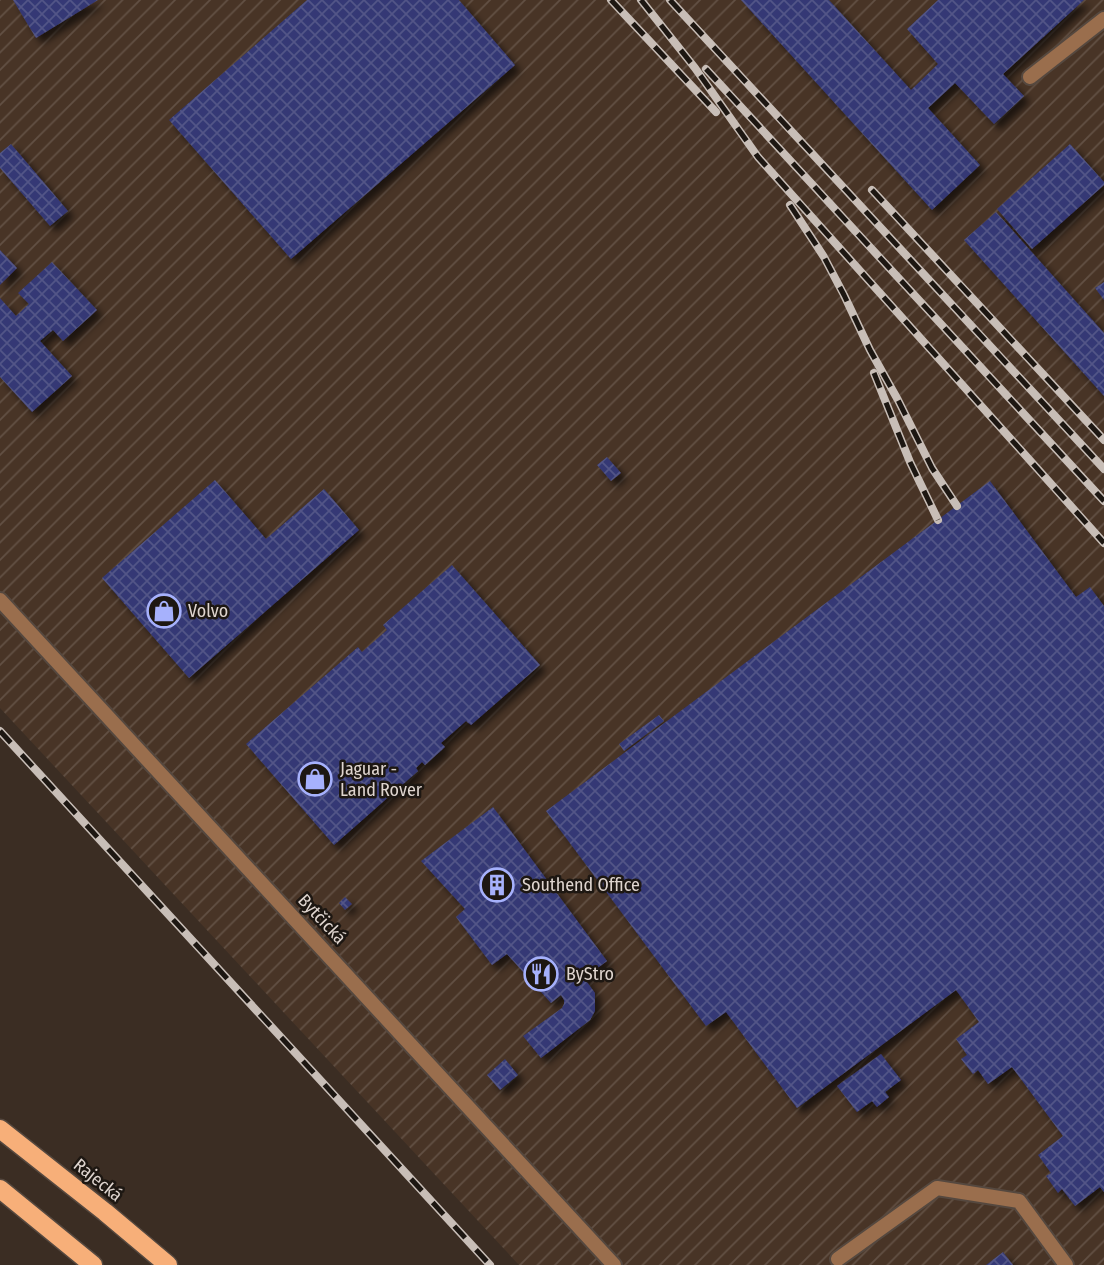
<svg xmlns="http://www.w3.org/2000/svg" width="1104" height="1265" font-family="'Fira Sans Condensed',sans-serif">
<defs>
<pattern id="industrial-furrows" width="10" height="10" patternUnits="userSpaceOnUse" patternTransform="scale(1.75)"><rect width="10" height="10" fill="#483426"/><path d="M-1 1l2-2M0 10L10 0M9 11l2-2" fill="none" stroke="#625044"/></pattern>
<pattern id="building-cross-hatch" width="8" height="8" patternUnits="userSpaceOnUse" patternTransform="scale(1.75)"><rect width="8" height="8" fill="#353974"/><path d="M0 0l8 8M0 8l8-8" fill="none" stroke="#525587"/></pattern>
<filter id="shadow"><feDropShadow dx="6" dy="6" stdDeviation="3.5" flood-color="#0009"/></filter>
</defs>
<rect width="100%" height="100%" fill="#3b2d23"/>
<!-- industrial -->
<path fill="url(#industrial-furrows)" d="M 0,0 L 1104,0 L 1104,1265 L 519,1265 L 0,708 Z"/>
<!-- building -->
<g fill="url(#building-cross-hatch)" filter="url(#shadow)">
<path d="M 13,0 L 98,0 L 36,38 Z"/>
<path d="M 307,0 L 459,0 L 515,65 L 291,259 L 169,120 Z"/>
<path d="M 741,0 L 829,0 L 911,90 L 938,64 L 907,29 L 938,0 L 1084,0 L 1003,74 L 1024,96 L 994,124 L 955,83 L 928,108 L 980,165 L 932,210 Z"/>
<path d="M 11,144 L 68,211 L 50,226 L 0,168 L 0,153 Z"/>
<path d="M 1070,144 L 1104,182 L 1104,185 L 1032,249 L 997,209 Z"/>
<path d="M 996,212 L 1104,333 L 1104,396 L 964,240 Z"/>
<path d="M 0,250 L 17,268 L 0,285 Z"/>
<path d="M 52,262 L 97,310 L 63,341 L 53,330 L 40,341 L 72,376 L 32,412 L 0,377 L 0,298 L 16,316 L 29,304 L 18,293 Z"/>
<path d="M 1104,282 L 1104,300 L 1095,288 Z"/>
<path d="M 607,457 L 621,473 L 611,481 L 597,465 Z"/>
<path d="M 215,480 L 266,539 L 324,489 L 359,530 L 189,678 L 102,578 Z"/>
<path d="M 990,481 L 1076,597 L 1090,587 L 1104,606 L 1104,1192 L 1100,1187 L 1075,1206 L 1062,1189 L 1058,1193 L 1046,1176 L 1051,1173 L 1038,1155 L 1063,1136 L 1012,1067 L 988,1084 L 978,1070 L 973,1074 L 961,1059 L 967,1055 L 956,1039 L 979,1022 L 956,990 L 797,1108 L 726,1012 L 706,1026 L 546,811 Z"/>
<path d="M 452,565 L 540,665 L 471,725 L 466,721 L 441,743 L 445,747 L 425,765 L 422,762 L 416,768 L 418,771 L 334,845 L 246,744 L 358,647 L 362,652 L 387,630 L 383,625 Z"/>
<path d="M 659,715 L 664,721 L 624,751 L 619,744 Z"/>
<path d="M 493,807 L 607,961 L 584,978 L 595,993 L 595,1011 L 590,1020 L 541,1058 L 523,1036 L 562,1008 L 564,1004 L 564,1000 L 561,995 L 551,1003 L 507,954 L 492,965 L 456,917 L 465,909 L 421,861 Z"/>
<path d="M 345,897 L 352,904 L 345,910 L 339,903 Z"/>
<path d="M 881,1054 L 901,1080 L 885,1092 L 889,1097 L 877,1107 L 872,1101 L 857,1112 L 837,1086 Z"/>
<path d="M 505,1059 L 518,1075 L 500,1090 L 487,1075 Z"/>
<path d="M 1003,1252 L 1013,1265 L 986,1265 Z"/>
</g>
<g fill="none" stroke-linecap="round" stroke-linejoin="round">
<defs>
<g id="lane">
<path d="M 1030,77 L 1104,19"/>
<path d="M 838,1259 L 937,1188 L 1019,1201 L 1066,1265"/>
</g>
<path id="street" d="M 0,600 L 614,1265"/>
<g id="primary">
<path d="M 0,1129 L 105,1212 L 168,1265"/>
<path d="M 0,1189 L 93,1265"/>
</g>
</defs>
<!-- lane casing -->
<use href="#lane" stroke="#55483f" stroke-width="18"/>
<!-- street casing -->
<use href="#street" stroke="#55483f" stroke-width="18"/>
<!-- primary casing -->
<use href="#primary" stroke="#55483f" stroke-width="21"/>
<!-- lane -->
<use href="#lane" stroke="#9a6e4d" stroke-width="14"/>
<!-- street -->
<use href="#street" stroke="#9a6e4d" stroke-width="14"/>
<!-- primary -->
<use href="#primary" stroke="#f7af79" stroke-width="18"/>
<defs>
<g id="rail">
<path d="M 611,0 L 716,112"/>
<path d="M 641,0 L 695,68 L 758,157 L 1104,543"/>
<path d="M 670,0 L 1104,469"/>
<path d="M 706,69 L 1104,501"/>
<path d="M 872,190 L 1104,440"/>
<path d="M 790,205 L 824,257 L 844,295 L 870,350 L 898,400 L 932,468 L 957,506"/>
<path d="M 874,373 L 910,462 L 938,520"/>
<path d="M 0,731 L 490,1265"/>
</g>
</defs>
<!-- rail casing -->
<use href="#rail" stroke="#c8beb7" stroke-width="8"/>
<!-- rail -->
<use href="#rail" stroke="#1d1712" stroke-width="5" stroke-dasharray="16" stroke-linecap="butt"/>
</g>
<!-- icons -->
<defs>
<symbol id="shop-ring" viewBox="-11 -11 22 22"><circle r="9.5" fill="#1d1712" stroke="#a6b1fc" stroke-width="1.5"/><path d="M-5-2.5h2.3a2.7 3.5 0 0 1 5.4 0H5L5.5 6h-11ZM-1.5-2.5h3a1.5 2.3 0 0 0-3 0Z" fill="#a6b1fc"/></symbol>
<symbol id="building-ring" viewBox="-11 -11 22 22"><circle r="9.5" fill="#1d1712" stroke="#a6b1fc" stroke-width="1.5"/><path d="M-4-6H4V6H1V3H-1V6H-4ZM-2.5-4.3h1.7v1.8h-1.7ZM.8-4.3h1.7v1.8H.8ZM-2.5-1h1.7V.8h-1.7ZM.8-1h1.7V.8H.8Z" fill="#a6b1fc"/></symbol>
<symbol id="restaurant-ring" viewBox="-11 -11 22 22"><circle r="9.5" fill="#1d1712" stroke="#a6b1fc" stroke-width="1.5"/><path d="M-5-6h1v4h1v-4h1v4h1v-4h1v5L-1.5 .5V6h-2V.5L-5-1ZM5-6V6H3V1.5H1.5Q1.5-4 5-6Z" fill="#a6b1fc"/></symbol>
</defs>
<g fill-rule="evenodd">
<use href="#shop-ring" x="145" y="592" width="38" height="38"/>
<use href="#shop-ring" x="296" y="760" width="38" height="38"/>
<use href="#building-ring" x="478" y="866" width="38" height="38"/>
<use href="#restaurant-ring" x="522" y="955" width="38" height="38"/>
</g>
<g text-anchor="middle" dominant-baseline="central" stroke-width="5" stroke-linejoin="round" paint-order="stroke">
<!-- poi labels -->
<g font-size="18" fill="#dfd5cf" stroke="#1d1712" text-anchor="start">
<text x="188" y="611">Volvo</text>
<text x="340" y="769">Jaguar -<tspan x="340" dy="21">Land Rover</tspan></text>
<text x="522" y="885">Southend Office</text>
<text x="566" y="974">ByStro</text>
</g>
<!-- street labels -->
<g font-size="18" fill="#dfd5cf" stroke="#1d1712">
<text transform="translate(322 919) rotate(47)">Bytčická</text>
<text transform="translate(98 1180) rotate(39)">Rajecká</text>
</g>
</g>
</svg>
